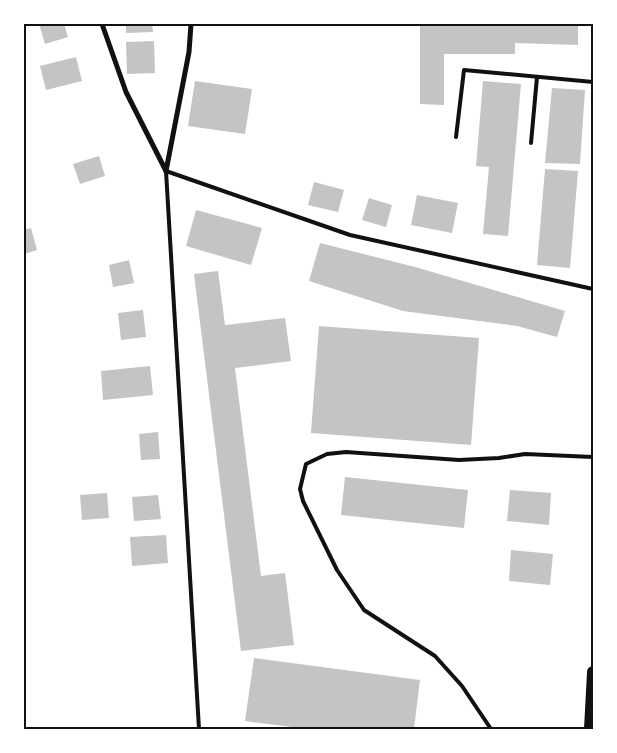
<svg xmlns="http://www.w3.org/2000/svg" width="617" height="753" font-family="'Sofia Sans Condensed',sans-serif">
<rect width="100%" height="100%" fill="#fff"/>
<!-- building -->
<g fill="#c4c4c4">
<path d="M 39,24 L 64,24 L 68,37 L 45,44 Z"/>
<path d="M 126,24 L 152,24 L 153,32 L 126,33 Z"/>
<path d="M 420,24 L 578,24 L 578,45 L 515,43 L 515,54 L 444,54 L 444,105 L 420,104 Z"/>
<path d="M 154,41 L 155,73 L 127,74 L 126,42 Z"/>
<path d="M 76,57 L 82,81 L 46,90 L 40,66 Z"/>
<path d="M 195,81 L 252,89 L 245,134 L 188,126 Z"/>
<path d="M 483,81 L 521,84 L 508,236 L 483,234 L 489,167 L 476,166 Z"/>
<path d="M 552,88 L 585,90 L 580,164 L 545,163 Z"/>
<path d="M 99,156 L 105,176 L 80,184 L 73,164 Z"/>
<path d="M 545,169 L 578,171 L 570,268 L 537,265 Z"/>
<path d="M 314,182 L 344,190 L 338,212 L 308,205 Z"/>
<path d="M 417,195 L 458,203 L 452,233 L 411,225 Z"/>
<path d="M 369,198 L 392,205 L 386,227 L 362,220 Z"/>
<path d="M 196,210 L 262,228 L 251,265 L 186,246 Z"/>
<path d="M 31,228 L 37,250 L 24,254 L 24,230 Z"/>
<path d="M 320,243 L 415,267 L 565,311 L 557,337 L 517,326 L 403,311 L 309,281 Z"/>
<path d="M 129,260 L 134,283 L 113,287 L 109,265 Z"/>
<path d="M 218,271 L 225,325 L 285,318 L 291,361 L 235,368 L 261,576 L 285,573 L 294,645 L 241,651 L 194,274 Z"/>
<path d="M 143,310 L 146,337 L 121,340 L 118,313 Z"/>
<path d="M 319,326 L 479,338 L 471,445 L 311,433 Z"/>
<path d="M 150,366 L 153,395 L 103,400 L 101,371 Z"/>
<path d="M 158,432 L 160,459 L 141,460 L 139,434 Z"/>
<path d="M 345,477 L 468,490 L 464,528 L 341,515 Z"/>
<path d="M 510,490 L 551,493 L 549,525 L 507,521 Z"/>
<path d="M 107,493 L 109,518 L 82,520 L 80,495 Z"/>
<path d="M 158,495 L 161,519 L 134,521 L 132,497 Z"/>
<path d="M 166,535 L 168,563 L 132,566 L 130,537 Z"/>
<path d="M 511,550 L 553,554 L 550,585 L 509,581 Z"/>
<path d="M 254,658 L 420,680 L 414,729 L 307,729 L 245,721 Z"/>
</g>
<g fill="none" stroke-linecap="round" stroke-linejoin="round">
<!-- service -->
<g stroke="#111" stroke-width="4">
<path d="M 456,137 L 464,70 L 593,82"/>
<path d="M 531,143 L 537,77"/>
<path d="M 199,729 L 166,171 L 350,235 L 593,289"/>
<path d="M 491,729 L 462,686 L 435,656 L 364,610 L 337,570 L 303,501 L 300,489 L 306,464 L 327,454 L 346,452 L 459,460 L 499,458 L 525,454 L 593,457"/>
</g>
<!-- minor -->
<g stroke="#111" stroke-width="5">
<path d="M 102,24 L 126,92 L 166,171"/>
<path d="M 166,171 L 189,52 L 191,24"/>
</g>
<!-- primary -->
<path stroke="#111" stroke-width="12" d="M 590,729 L 593,672"/>
</g>
<!-- border -->
<rect width="617" height="753" fill="none" stroke="#ffffff" stroke-width="50"/>
<rect x="25" y="25" width="567" height="703" fill="none" stroke="#111" stroke-width="2"/>
</svg>
